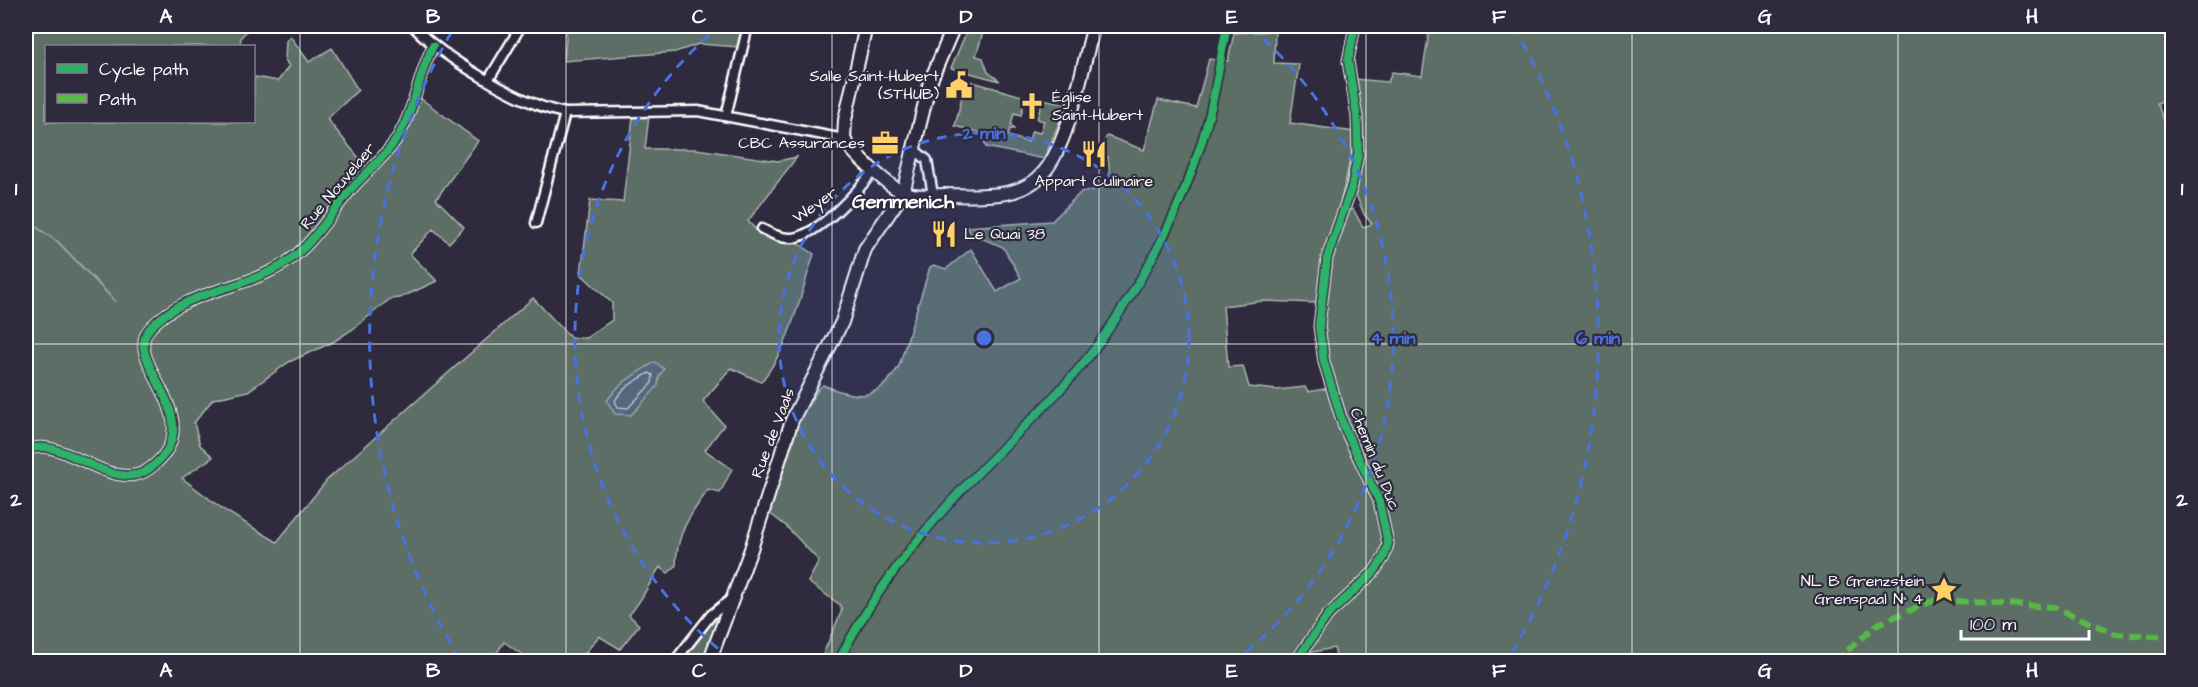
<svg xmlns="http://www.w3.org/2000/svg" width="2198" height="687" font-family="'Architects Daughter',sans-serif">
<rect width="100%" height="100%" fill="#2f2a3d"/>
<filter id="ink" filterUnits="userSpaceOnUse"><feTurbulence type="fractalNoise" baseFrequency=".0167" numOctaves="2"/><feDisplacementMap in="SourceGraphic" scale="12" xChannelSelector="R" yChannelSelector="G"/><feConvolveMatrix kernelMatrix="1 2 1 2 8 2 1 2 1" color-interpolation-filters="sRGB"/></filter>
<g filter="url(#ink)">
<!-- green -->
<g fill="#5b6e66" stroke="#adb6b2" stroke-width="1.5">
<path d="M 26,26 L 251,26 L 241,37 L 240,46 L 46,46 L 46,122 L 254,122 L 254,77 L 278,81 L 289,66 L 285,60 L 286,41 L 290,36 L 309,62 L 332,48 L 358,90 L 327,119 L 368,169 C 340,203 314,245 274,268 C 256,278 233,280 213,286 C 198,291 183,300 169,309 C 160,314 149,319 144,328 C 123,366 211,429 146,467 C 108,490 62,427 26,447 Z"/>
<path d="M 567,26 L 743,26 L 739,47 L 699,44 L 675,52 L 564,61 Z"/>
<path d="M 969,26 L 985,26 L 976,56 L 983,58 L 988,72 L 1000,81 L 951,68 Z"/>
<path d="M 1430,26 L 2172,26 L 2172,97 L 2157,103 L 2172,141 L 2172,661 L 1338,662 L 1334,648 L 1313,652 L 1306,647 L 1332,613 L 1374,575 L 1388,534 L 1337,399 L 1325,349 L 1323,321 L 1330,260 L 1344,213 L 1353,209 L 1363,227 L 1372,224 L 1364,214 L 1354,190 L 1363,132 L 1355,79 L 1388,82 L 1392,72 L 1422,76 Z"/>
<path d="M 1275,31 L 1274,63 L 1299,64 L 1290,123 L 1354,132 C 1348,191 1325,245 1316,303 L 1263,301 L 1223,306 L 1228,367 L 1243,366 L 1249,387 L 1277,390 L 1305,387 L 1309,392 L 1328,388 L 1374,493 L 1386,542 L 1377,566 L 1326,614 L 1292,661 L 820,661 L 842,610 L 839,604 L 808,582 L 819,561 L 786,526 L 768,512 L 798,421 L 819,388 L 823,385 C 858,400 878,401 899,366 L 930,267 L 934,265 L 946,269 L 971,249 L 997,292 L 1021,278 L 1003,247 L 971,234 L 967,227 L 1052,221 L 1082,191 L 1085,192 L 1111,185 L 1108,157 L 1099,152 L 1107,136 L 1144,150 L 1158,100 L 1196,108 L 1209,59 L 1228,61 L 1234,33 Z"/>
<path d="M 966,80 L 1025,97 L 1021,115 L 1014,113 L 1011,125 L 1014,129 L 1010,129 L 1008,136 L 1028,142 L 1032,131 L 1040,133 L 1044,121 L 1037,119 L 1043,99 L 1067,104 L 1044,159 L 986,147 L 981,133 L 955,126 Z"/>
<path d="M 420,98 L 478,141 L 436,199 L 464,227 L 449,243 L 433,229 L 410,254 L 437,281 L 400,298 L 390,299 L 353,329 L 333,342 L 289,362 L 248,391 L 213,399 L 194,423 L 200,445 L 213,457 L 182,478 L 224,510 L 277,542 L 327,480 L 533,298 L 571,338 L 586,338 L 612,320 L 612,303 L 581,274 L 590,200 L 623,202 L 633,117 L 649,116 L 645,149 L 696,149 L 778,161 L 797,157 L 748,221 L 757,231 L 796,242 L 814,254 C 800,296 790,347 761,382 L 731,368 L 703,401 L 724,425 L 705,450 L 732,469 L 720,493 L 708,490 C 690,515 676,534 676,566 L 668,573 L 660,567 C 648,584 643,600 629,615 L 639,625 L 620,649 L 599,636 L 578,662 L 532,661 L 504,642 L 491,662 L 26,661 L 26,457 L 44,449 L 105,473 L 136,477 C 146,470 162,462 169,452 C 193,420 162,390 152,361 C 149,354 148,345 147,338 L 155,326 L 202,296 L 249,284 L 318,238 L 402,135 Z"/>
<path d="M 713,621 L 717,621 L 718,624 L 703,661 L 682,662 Z"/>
</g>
<!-- water -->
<path fill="#52677d" stroke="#97a4b1" stroke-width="1.5" d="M 655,362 L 664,369 L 659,377 L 658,386 L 631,415 L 615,414 L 607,401 C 619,382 636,374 655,362 Z"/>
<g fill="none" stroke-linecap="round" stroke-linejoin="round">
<!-- shore -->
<path stroke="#bac2cb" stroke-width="1.5" d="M 649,373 L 653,375 L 652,383 L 628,408 L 618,407 L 615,401 C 622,387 636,381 649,373 Z"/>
<!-- stream -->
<path stroke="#97a4b1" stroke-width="2" d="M 26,220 L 58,242 L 115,301"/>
<defs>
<g id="street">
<path d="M 413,26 C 443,58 522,105 565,113 L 698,111 L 844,139"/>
<path d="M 489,79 L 521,26"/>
<path d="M 726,116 L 748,26"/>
<path d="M 915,150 L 927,160 L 933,195"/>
<path d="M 536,223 L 565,113"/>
<path d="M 762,229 C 772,234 782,239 793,238 C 820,234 858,191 874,170"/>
<path d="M 26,451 C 59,431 112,496 149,469 C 217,419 117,361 151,327 C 184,292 233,291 273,270 C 308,253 325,221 348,193 C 365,172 389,155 401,131 C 416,104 419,73 433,46"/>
<path d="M 674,662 L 711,615 L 730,600"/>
<path d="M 1295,662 L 1328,615 L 1374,572 L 1384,557 L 1388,544 L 1379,501 L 1344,427 L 1324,362 L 1319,326 L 1327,258 L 1352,186 L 1358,154 L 1357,117 L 1348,61 L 1355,26"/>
</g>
<g id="secondary">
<path d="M 866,26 L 845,120 L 844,139 C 852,153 890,188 905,193 C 917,198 933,195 945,195 C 979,195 1020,201 1044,172 C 1070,141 1082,66 1094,26"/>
<path d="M 709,662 L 751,549 L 792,420 L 842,322 L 865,249 L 903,193 L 930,82 L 954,26"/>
</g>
</defs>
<!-- street casing -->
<use href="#street" stroke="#fff" stroke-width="13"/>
<!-- secondary casing -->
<use href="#secondary" stroke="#fff" stroke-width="16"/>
<!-- street -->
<use href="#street" stroke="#2f2a3d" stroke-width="8"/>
<!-- secondary -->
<use href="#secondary" stroke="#2f2a3d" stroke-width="12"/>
<!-- quiet -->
<g stroke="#58b947" stroke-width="6" stroke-dasharray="12 6" stroke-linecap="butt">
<path d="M 1956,601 L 2054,607 L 2116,634 L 2172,637"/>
<path d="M 1834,662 L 1878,624 L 1937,599"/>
</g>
<defs>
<g id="cycleway">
<path d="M 26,451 C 59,431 112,496 149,469 C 217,419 117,361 151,327 C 184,292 233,291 273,270 C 308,253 325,221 348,193 C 365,172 389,155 401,131 C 416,104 419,73 433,46"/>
<path d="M 838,662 C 869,600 909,547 956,496 C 1003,445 1058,399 1099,343 C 1147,276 1185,203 1207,124 C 1216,92 1220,58 1227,26"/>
<path d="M 1295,662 L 1328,615 L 1374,572 L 1384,557 L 1388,544 L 1379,501 L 1344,427 L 1324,362 L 1319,326 L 1327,258 L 1352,186 L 1358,154 L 1357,117 L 1348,61 L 1355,26"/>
</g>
</defs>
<!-- cycleway casing -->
<use href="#cycleway" stroke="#2f2a3d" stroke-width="11"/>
<!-- cycleway -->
<use href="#cycleway" stroke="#2db169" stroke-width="8"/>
</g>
</g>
<!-- grid -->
<path fill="none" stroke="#fff" stroke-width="1.5" stroke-opacity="0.55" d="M 300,26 L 300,662M 566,26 L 566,662M 832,26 L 832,662M 1099,26 L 1099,662M 1366,26 L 1366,662M 1632,26 L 1632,662M 1898,26 L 1898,662M 26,344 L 2172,344"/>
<!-- distance rings -->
<circle cx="984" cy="338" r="205" fill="#4a71e0" fill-opacity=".12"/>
<g fill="none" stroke="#4a71e0" stroke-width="3" stroke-dasharray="10 8">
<circle cx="984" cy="338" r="205"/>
<path d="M732 660A409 409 0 0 1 718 27M1250 27A409 409 0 0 1 1236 660"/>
<path d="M460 659A614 614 0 0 1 455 26M1513 26A614 614 0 0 1 1508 659"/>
</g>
<!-- icons -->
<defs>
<symbol id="civic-bare" viewBox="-9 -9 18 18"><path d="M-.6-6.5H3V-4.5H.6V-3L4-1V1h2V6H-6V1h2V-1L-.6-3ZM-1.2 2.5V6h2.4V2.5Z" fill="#ffd166" stroke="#2f2a3d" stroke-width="2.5" paint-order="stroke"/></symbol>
<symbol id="church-bare" viewBox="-9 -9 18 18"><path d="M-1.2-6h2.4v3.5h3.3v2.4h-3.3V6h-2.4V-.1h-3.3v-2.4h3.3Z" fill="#ffd166" stroke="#2f2a3d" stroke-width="2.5" paint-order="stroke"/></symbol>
<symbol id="office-bare" viewBox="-9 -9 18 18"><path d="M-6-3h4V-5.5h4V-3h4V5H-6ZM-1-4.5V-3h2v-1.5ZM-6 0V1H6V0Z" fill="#ffd166" stroke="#2f2a3d" stroke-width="2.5" paint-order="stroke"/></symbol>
<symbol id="restaurant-bare" viewBox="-9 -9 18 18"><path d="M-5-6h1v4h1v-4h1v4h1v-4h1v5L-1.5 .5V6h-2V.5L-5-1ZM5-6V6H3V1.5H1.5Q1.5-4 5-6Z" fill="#ffd166" stroke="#2f2a3d" stroke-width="2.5" paint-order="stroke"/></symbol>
<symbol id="sight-bare" viewBox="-9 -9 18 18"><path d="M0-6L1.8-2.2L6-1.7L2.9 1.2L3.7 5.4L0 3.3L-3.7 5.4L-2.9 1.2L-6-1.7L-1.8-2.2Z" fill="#ffd166" stroke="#2f2a3d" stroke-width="2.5" paint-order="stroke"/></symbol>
</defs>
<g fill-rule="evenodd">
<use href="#civic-bare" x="940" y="66" width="38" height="38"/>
<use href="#church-bare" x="1013" y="87" width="38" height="38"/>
<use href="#office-bare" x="866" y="124" width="38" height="38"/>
<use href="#restaurant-bare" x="1075" y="135" width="38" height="38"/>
<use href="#restaurant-bare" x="925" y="215" width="38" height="38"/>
<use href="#sight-bare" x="1925" y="571" width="38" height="38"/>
</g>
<g text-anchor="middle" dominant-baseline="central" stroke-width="4.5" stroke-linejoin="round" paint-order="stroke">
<!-- poi labels -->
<g font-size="16" fill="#fff" stroke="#2f2a3d" text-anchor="end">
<text x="939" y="76">Salle Saint-Hubert<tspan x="939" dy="18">(STHUB)</tspan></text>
<text x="1052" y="97" text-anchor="start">Église<tspan x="1052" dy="18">Saint-Hubert</tspan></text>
<text x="865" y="143">CBC Assurances</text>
<text x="1094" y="181" text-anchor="middle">Appart Culinaire</text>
<text x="964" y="234" text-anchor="start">Le Quai 38</text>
<text x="1924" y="581">NL B Grenzstein<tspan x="1924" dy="18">Grenspaal N° 4</tspan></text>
</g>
<!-- street labels -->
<g font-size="16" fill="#fff" stroke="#2f2a3d">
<text transform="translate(338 186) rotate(-50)">Rue Nouvelaer</text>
<text transform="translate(815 205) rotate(-35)">Weyer</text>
<text transform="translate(773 433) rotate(-69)">Rue de Vaals</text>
<text transform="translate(1375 459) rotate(68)">Chemin du Duc</text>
</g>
<!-- quarter labels -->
<g font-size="20" font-weight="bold" fill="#fff" stroke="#2f2a3d">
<text x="903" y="202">Gemmenich</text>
</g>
</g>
<circle cx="984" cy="338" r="9" fill="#4a71e0" stroke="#2f2a3d" stroke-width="3"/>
<g font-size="18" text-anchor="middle" font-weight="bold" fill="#4a71e0" stroke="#2f2a3d" stroke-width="4.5" stroke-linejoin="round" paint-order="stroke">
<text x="984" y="139">2 min</text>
<text x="1393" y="344">4 min</text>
<text x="1598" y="344">6 min</text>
</g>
<!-- margin -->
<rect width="2198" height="687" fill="none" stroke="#2f2a3d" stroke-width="66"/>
<!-- legend -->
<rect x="45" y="45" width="210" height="78" fill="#2f2a3d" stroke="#827f8b" stroke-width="1.5"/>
<rect x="57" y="64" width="30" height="9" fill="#2db169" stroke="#827f8b" stroke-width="1.5"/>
<text x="99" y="75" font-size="18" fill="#ffffff">Cycle path</text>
<rect x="57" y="94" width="30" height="9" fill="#58b947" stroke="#827f8b" stroke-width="1.5"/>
<text x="99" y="105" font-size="18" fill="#ffffff">Path</text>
<!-- scale -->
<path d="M1961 630v9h128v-9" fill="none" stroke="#ffffff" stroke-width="3"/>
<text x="1970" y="630" font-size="18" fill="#ffffff" stroke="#2f2a3d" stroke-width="4.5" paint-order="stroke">100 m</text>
<rect x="33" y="33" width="2132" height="621" fill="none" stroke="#fff" stroke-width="2"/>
<g font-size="20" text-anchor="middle" font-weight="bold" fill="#fff">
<text x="166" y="23">A</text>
<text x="433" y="23">B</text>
<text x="699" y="23">C</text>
<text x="966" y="23">D</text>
<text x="1232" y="23">E</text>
<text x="1499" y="23">F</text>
<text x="1765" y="23">G</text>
<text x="2032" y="23">H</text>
<text x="16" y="195">1</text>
<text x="2182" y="195">1</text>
<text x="16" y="506">2</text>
<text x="2182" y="506">2</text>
<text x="166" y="677">A</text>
<text x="433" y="677">B</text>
<text x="699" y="677">C</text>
<text x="966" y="677">D</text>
<text x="1232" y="677">E</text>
<text x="1499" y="677">F</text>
<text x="1765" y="677">G</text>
<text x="2032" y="677">H</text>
</g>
</svg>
